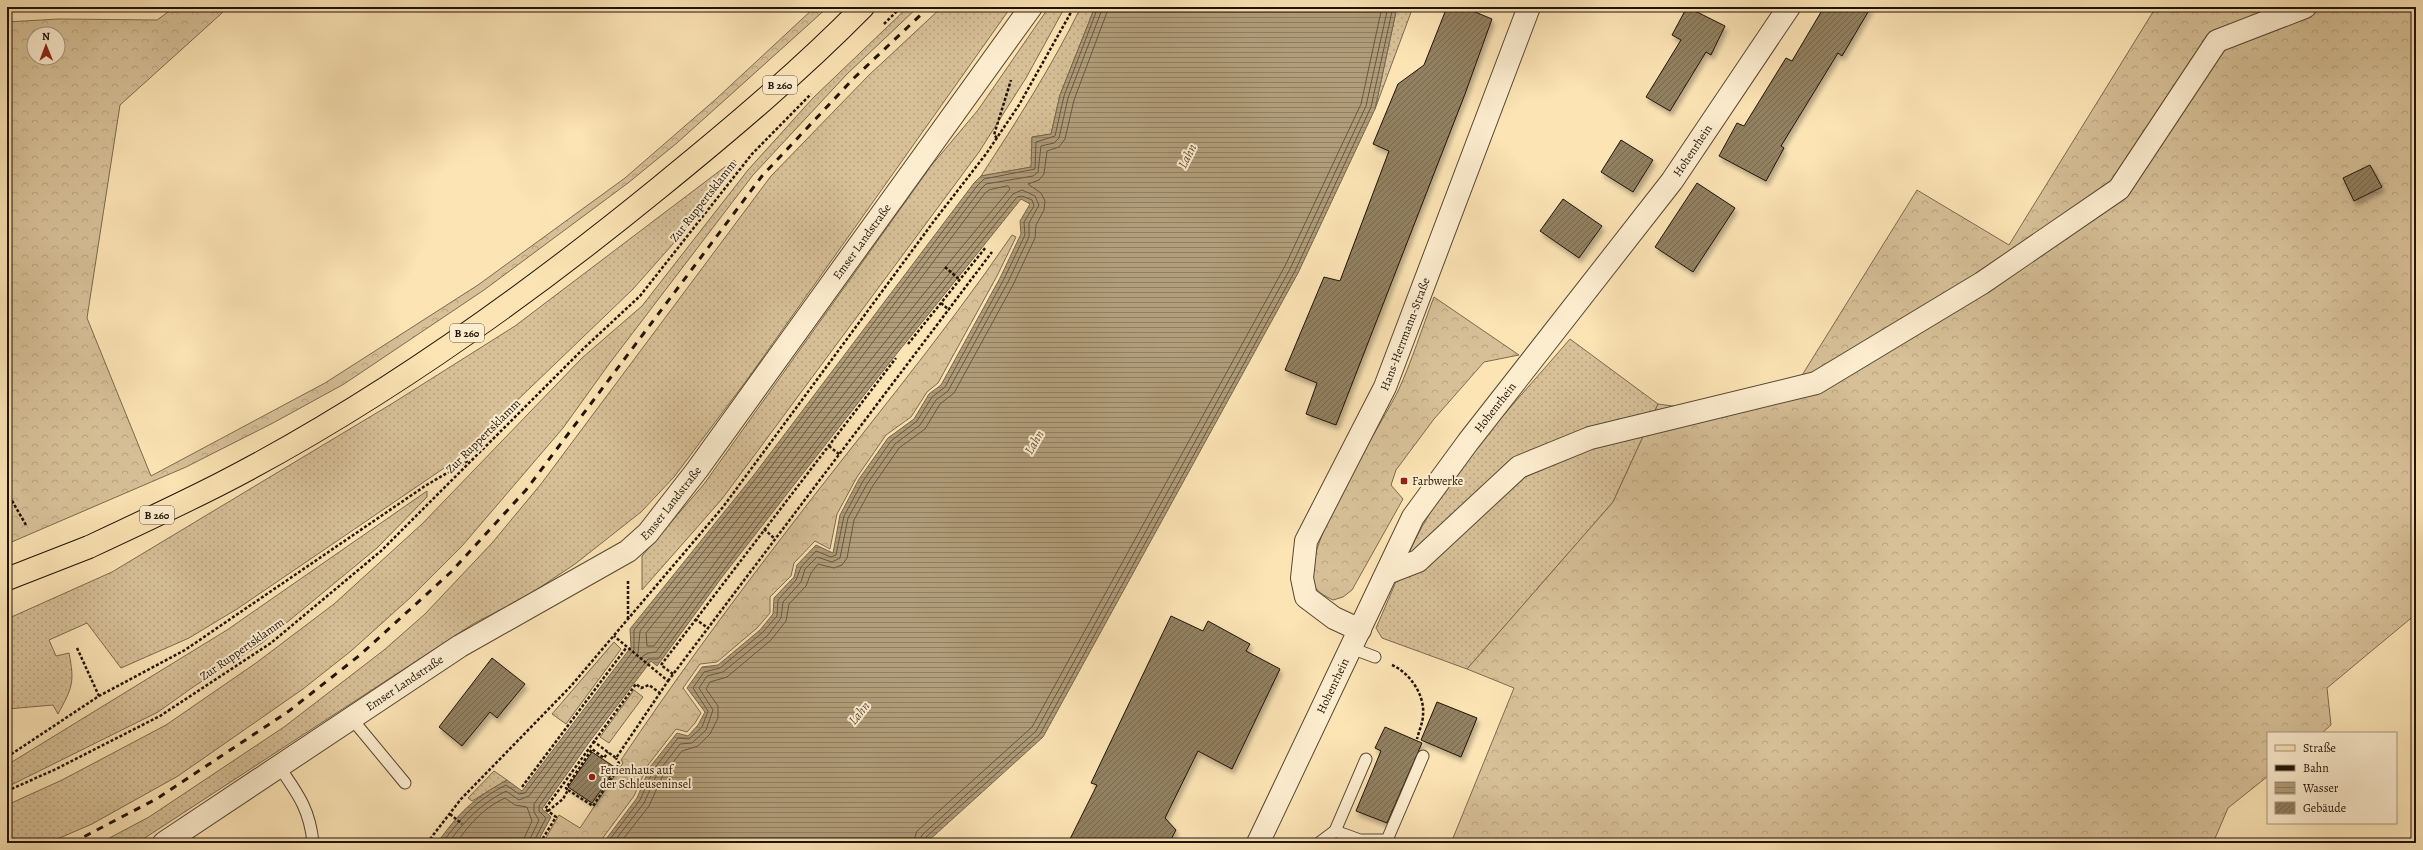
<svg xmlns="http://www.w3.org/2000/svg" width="2423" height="850" font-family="Alegreya,serif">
<defs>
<pattern id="grass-dots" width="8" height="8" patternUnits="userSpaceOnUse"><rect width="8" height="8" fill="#d7c097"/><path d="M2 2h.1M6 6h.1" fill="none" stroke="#b8a481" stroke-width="1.8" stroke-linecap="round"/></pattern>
<pattern id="forest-crowns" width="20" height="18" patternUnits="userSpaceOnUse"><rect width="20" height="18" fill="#d7c097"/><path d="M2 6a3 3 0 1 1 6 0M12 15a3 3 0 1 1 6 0" fill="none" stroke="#b8a481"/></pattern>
<pattern id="water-rules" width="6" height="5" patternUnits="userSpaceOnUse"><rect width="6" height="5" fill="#b19d7a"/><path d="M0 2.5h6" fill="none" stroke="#907f62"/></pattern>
<pattern id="building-hatch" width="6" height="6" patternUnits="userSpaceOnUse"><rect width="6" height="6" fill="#928061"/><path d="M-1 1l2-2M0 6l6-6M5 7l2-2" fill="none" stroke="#77684e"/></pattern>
<filter id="shadow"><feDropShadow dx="2.5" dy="4.5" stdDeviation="2" flood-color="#0004"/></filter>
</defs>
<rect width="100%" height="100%" fill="#fce4b5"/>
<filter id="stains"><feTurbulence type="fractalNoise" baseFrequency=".005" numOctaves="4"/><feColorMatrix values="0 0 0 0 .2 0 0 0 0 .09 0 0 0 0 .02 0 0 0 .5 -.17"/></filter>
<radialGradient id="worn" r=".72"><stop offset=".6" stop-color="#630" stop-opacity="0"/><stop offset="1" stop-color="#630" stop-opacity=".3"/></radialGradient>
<!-- grass -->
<g fill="url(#grass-dots)" stroke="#7c6a4f">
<path d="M 908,7 L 918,7 L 847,74 L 753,175 L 609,364 L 563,428 L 462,546 L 411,597 L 351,651 L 303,689 L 178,776 L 92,824 L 48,843 L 7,843 L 7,805 L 62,780 L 166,725 L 256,663 L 334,604 L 422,524 L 582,358 L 642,306 L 748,170 L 813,98 Z"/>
<path d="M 942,7 L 1011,7 L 749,377 L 674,477 L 641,512 L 575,564 L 530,594 L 473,624 L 137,843 L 100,843 L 149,817 L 284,727 L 384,650 L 425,614 L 492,543 L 541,484 L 771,176 L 869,75 Z"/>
<path d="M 1049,7 L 1065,7 L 1026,78 L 979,152 L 722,499 L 642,590 L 642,556 L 704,484 L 931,166 L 978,110 Z"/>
<path d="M 1081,7 L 1095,7 L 1060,95 L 1051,134 L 1032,137 L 1032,167 L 981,176 C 1017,121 1052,66 1081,7 Z"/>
<path d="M 1397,7 L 1413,7 L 1375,109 Z"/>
<path d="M 734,160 L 737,163 L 672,245 L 633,289 L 453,462 L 237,609 L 189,638 L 121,668 L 87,623 L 49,640 L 56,656 L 69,653 C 75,683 72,688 58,714 L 53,705 L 7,709 L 7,619 L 112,572 L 393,403 L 515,326 Z"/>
<path d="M 1570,339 L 1658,404 L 1613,502 L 1467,669 L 1382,638 L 1376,628 C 1393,590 1408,549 1430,513 C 1469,450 1522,395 1570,339 Z"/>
<path d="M 427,491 L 427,497 L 377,548 L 262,643 L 196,685 L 158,712 L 7,787 L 7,765 L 227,630 Z"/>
<path d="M 494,771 L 507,780 L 472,801 L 468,798 Z"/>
</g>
<!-- forest -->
<g fill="url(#forest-crowns)" stroke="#7c6a4f" fill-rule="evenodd">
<path d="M 175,7 L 223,7 L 222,13 L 120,105 L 87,318 L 151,476 L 325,383 L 478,285 L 625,178 L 716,99 L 815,7 L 828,7 L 677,143 L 628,183 L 484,290 L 344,384 L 273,423 L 186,467 L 7,544 L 7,22 L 58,19 L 157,20 ZM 34,34 L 58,34 L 58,58 L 34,58 Z"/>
<path d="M 2156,7 L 2416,7 L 2416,614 L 2327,688 L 2331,725 L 2322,733 L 2268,733 L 2268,776 L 2228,808 L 2213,843 L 1451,843 L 1514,688 L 1467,669 L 1613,502 L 1658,404 L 1725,413 L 1791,393 L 1917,190 L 2009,245 Z"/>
<path d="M 1012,235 L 1016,237 L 997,276 L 938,383 L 927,392 L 911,417 L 886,435 L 857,477 L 837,514 L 830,549 L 815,541 L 794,563 L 791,576 L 770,597 L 770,613 L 757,628 L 717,662 L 700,664 L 683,688 L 701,713 L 695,723 L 687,732 L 676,729 L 648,765 L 634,796 L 599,843 L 543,843 L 559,815 L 580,828 L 623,763 L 621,760 C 672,684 726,610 783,536 C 859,436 941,339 1012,235 Z"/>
<path d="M 1434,297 L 1519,355 L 1484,362 L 1434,419 L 1396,470 L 1391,485 L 1403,499 L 1352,590 L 1343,597 L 1333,600 C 1325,596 1316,592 1313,583 C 1302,547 1380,427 1398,391 C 1412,361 1422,328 1434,297 Z"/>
<path d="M 614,642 L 621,649 L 566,724 L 552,714 Z"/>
<path d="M 634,690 L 643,697 L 609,743 L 600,737 Z"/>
</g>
<!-- water -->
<path fill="url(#water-rules)" stroke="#77664c" d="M 1095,7 L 1397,7 L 1375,109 L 1298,273 L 1043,737 L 926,843 L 603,843 L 637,798 L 650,767 L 677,733 L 688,736 L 698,725 L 705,712 L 687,688 L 702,667 L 718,665 L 760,630 L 773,614 L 774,598 L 794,577 L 797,565 L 816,545 L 833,553 L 840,515 L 859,479 L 888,438 L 914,419 L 929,394 L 941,385 L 1000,278 L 1021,234 L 1020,221 L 1030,204 L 1021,199 L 886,367 L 722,577 L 657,666 L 651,661 L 590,741 L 542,809 L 551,817 L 537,843 L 437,843 C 461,811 471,800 507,780 L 522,791 L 631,647 L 630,629 L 754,475 L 974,183 L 981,176 L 1031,167 L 1032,137 L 1051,134 L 1060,95 Z"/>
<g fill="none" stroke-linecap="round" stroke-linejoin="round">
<!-- shore -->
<g stroke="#685840" stroke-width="1">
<path d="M 1008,186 L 1010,189 C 886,337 767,490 654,646 L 647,646 L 646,633 L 766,484 L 985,193 L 989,190 Z"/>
<path d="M 442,843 C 462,817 476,800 506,785 L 519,794 L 525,793 L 634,650 L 634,630 L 757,477 L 977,186 L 984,179 L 1035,169 L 1036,142 L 1055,136 L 1064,96 L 1098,7"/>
<path d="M 448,843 C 465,821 480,804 506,791 L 519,800 L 529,796 L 638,653 L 640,631 L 761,480 L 981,189 L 986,184 L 1033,176 L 1038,172 L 1041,146 L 1054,143 L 1059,138 L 1068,98 L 1103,7"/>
<path d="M 456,843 C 470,824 483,808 505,798 L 515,805 L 527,807 L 532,821 L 522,843"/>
<path d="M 528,843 L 539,820 L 534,812 L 534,804 L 583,735 L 643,656 L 648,653 L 656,652 C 770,496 892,345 1013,194 L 1022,190 L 1035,196 L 1039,205 L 1029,223 L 1029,237 L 1008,282 L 948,391 L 936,400 L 920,425 L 895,444 L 867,484 L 848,518 L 840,558 L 832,562 L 817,557 L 805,569 L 801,582 L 783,602 L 781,618 L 767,636 L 723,672 L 707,676 L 699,688 L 713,710 L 706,730 L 692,743 L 680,744 L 658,772 L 644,803 L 613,843"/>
<path d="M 533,843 L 546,818 L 539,811 L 539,806 L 587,738 L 648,659 L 658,659 C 772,501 895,349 1017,197 L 1022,196 L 1032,200 L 1034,206 L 1024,222 L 1025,235 L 1004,279 L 945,387 L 932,397 L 917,421 L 891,441 L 863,481 L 844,516 L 836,555 L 831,557 L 816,551 L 801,567 L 796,580 L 778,600 L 777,616 L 763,632 L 720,668 L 704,672 L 693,688 L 708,711 L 702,727 L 689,739 L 678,738 L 654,769 L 640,800 L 607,843"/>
<path d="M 620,843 L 649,806 L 663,775 L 682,751 L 698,746 L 710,734 L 718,718 L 718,706 L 706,689 L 710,682 L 727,677 L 771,640 L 786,621 L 789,604 L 806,586 L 811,573 L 818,564 L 834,568 L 842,565 L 847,558 L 854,520 L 872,487 L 899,448 L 925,429 L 940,404 L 954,393 L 1013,285 L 1035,238 L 1036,225 L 1044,210 L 1045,201 L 1041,193 L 1028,184 L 1039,180 L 1044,174 L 1047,151 L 1059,147 L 1065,139 L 1074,100 L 1109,7"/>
<path d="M 913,843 L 917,831 L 1032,727 L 1285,266 L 1361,104 L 1382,7"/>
<path d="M 919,843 L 922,835 L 1036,731 L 1290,269 L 1366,106 L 1388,7"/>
<path d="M 924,843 L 925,838 L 1040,734 L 1295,271 L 1371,107 L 1393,7"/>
</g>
</g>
<!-- building -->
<g fill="url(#building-hatch)" stroke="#201307" filter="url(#shadow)">
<path d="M 1447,7 L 1463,7 L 1492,19 L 1465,94 L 1336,425 L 1306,414 L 1317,383 L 1285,370 L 1324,277 L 1340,281 L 1389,151 L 1373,144 L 1398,84 L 1424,65 Z"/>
<path d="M 1687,7 L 1725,26 L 1711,55 L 1706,52 L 1670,111 L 1646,97 L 1681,40 L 1672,35 Z"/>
<path d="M 1824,7 L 1871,7 L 1842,56 L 1838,53 L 1781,146 L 1784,148 L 1766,181 L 1719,156 L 1737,123 L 1744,126 L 1786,58 L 1792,61 Z"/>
<path d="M 1621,140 L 1653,160 L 1633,192 L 1601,172 Z"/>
<path d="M 2370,165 L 2382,187 L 2354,201 L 2343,178 Z"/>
<path d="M 1697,183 L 1735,208 L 1693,272 L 1655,247 Z"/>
<path d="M 1563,199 L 1602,226 L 1579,258 L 1540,231 Z"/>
<path d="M 1171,616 L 1203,631 L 1208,621 L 1250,644 L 1246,651 L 1280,669 L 1232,769 L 1198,751 L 1165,818 L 1176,830 L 1169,843 L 1068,843 L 1097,785 L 1091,783 Z"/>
<path d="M 492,658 L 525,684 L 497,718 L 490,712 L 462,746 L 439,727 Z"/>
<path d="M 1437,702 L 1477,718 L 1461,757 L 1421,740 Z"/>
<path d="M 1385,727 L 1422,743 L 1387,823 L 1356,811 L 1381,751 L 1375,748 Z"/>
<path d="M 592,752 L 616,768 L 592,803 L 568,787 Z"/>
</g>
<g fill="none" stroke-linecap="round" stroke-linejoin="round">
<defs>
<g id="service">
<path d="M 1351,648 L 1375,657"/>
<path d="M 352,719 L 405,783"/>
<path d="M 280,768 C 298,794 310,810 313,843"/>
<path d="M 1335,831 L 1366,759"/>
<path d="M 1319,843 L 1335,831 L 1360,840 L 1387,840 L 1423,756"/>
</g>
<g id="minor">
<path d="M 1387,573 L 1418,561 L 1519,467 L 1590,438 L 1816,383 L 1982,283 L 2119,189 L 2217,41 L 2305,7"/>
<path id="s1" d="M 1360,630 L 1334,618 L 1306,597 L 1302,578 L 1306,541 L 1385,387 L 1529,7"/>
<path id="s2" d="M 1258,843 L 1413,517 L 1468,442 L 1672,181 L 1789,7"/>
</g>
<g id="tertiary">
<path id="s3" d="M 164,843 L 460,646 L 628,551 L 648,533 L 697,470 L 1031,7"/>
</g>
<path id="primary" d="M 89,547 C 134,526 179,505 222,483 C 379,402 524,298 660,187 C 730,130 800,71 863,7"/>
</defs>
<!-- service casing -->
<use href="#service" stroke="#574732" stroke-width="13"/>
<!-- minor casing -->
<use href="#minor" stroke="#574732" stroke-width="24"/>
<!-- tertiary casing -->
<use href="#tertiary" stroke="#574732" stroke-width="24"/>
<!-- primary casing -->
<use href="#primary" stroke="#201307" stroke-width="24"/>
<!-- path -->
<g stroke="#201307" stroke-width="2.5" stroke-dasharray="3 2" stroke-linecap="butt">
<path d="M 884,24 L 901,7"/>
<path d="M 997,138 L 994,135 L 1011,80"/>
<path d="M 945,267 L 960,280"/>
<path d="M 941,303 L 949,310"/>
<path d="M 908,344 L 986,247"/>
<path d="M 829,446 L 840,455"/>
<path d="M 7,492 L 26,525"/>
<path d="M 764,529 L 775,539"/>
<path d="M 628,619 L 628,580"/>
<path d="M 695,619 L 708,628"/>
<path d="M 77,648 L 99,696"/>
<path d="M 1392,665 C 1410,673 1425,695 1423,715 C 1423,722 1419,731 1417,739"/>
<path d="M 673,674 L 661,665 L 896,358"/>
<path d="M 668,681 L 992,252"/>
<path d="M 593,741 L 616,758 L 668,681 L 614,636"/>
<path d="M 7,757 L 99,696 L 185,650 L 425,486 L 469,460"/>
<path d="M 522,787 L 626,648"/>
<path d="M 568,790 L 593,806 L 620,765 L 616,758"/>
<path d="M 7,791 L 56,769 L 160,716 L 271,643 L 381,551 L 584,348 L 640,296 L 752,154 L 811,94"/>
<path d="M 548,811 L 563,799 L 568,790 L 566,788 L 592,749 L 604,758 L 608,752"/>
<path d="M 450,814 L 462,824"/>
<path d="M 427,843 L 461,799 L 571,686 L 723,507 L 934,221 L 986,154 L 1019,105 L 1074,7"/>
<path d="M 540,843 L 556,817 L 545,809 L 636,684 L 641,688 L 649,685 L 660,693"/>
</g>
<!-- service -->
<use href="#service" stroke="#fdedcf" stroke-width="11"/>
<!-- minor -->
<use href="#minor" stroke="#fdedcf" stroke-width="22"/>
<!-- tertiary -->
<use href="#tertiary" stroke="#fdedcf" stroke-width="22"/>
<!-- primary -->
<use href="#primary" stroke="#fce4b5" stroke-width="22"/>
<!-- rail -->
<path stroke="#201307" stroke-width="3" stroke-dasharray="7 7" stroke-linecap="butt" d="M 72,843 L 158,798 L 289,711 L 360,655 L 451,572 L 526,490 L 762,176 L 854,78 L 929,7"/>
<defs>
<path id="primary-bridge" d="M 7,579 L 89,547"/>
</defs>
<!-- primary-bridge casing -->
<use href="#primary-bridge" stroke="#201307" stroke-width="24" stroke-linecap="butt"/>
<!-- primary-bridge -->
<use href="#primary-bridge" stroke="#fce4b5" stroke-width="22"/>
</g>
<!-- markers -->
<g fill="#8f2418" stroke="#fdedcf" stroke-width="1.5">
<rect x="1400" y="477" width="8" height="8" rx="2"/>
<circle cx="592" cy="777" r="4"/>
</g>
<g text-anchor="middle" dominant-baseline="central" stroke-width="4" stroke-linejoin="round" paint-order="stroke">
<!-- shield labels -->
<g fill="#fdedcf" stroke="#625443" stroke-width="1">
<rect x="763" y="76" width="34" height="18" rx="3"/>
<rect x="450" y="324" width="34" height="18" rx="3"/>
<rect x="140" y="506" width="34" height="18" rx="3"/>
</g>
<g font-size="11" font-weight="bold" fill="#201307">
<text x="780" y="85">B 260</text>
<text x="467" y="333">B 260</text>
<text x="157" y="515">B 260</text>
</g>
<!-- street labels -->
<g font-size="12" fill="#201307" stroke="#fdedcf">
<text stroke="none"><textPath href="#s2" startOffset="822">Hohenrhein</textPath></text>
<text transform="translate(703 201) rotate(-52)">Zur Ruppertsklamm</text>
<text stroke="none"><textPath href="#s3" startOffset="937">Emser Landstraße</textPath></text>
<text stroke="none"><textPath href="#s1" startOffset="350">Hans-Herrmann-Straße</textPath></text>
<text stroke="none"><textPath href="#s2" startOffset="498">Hohenrhein</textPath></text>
<text transform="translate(483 436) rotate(-45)">Zur Ruppertsklamm</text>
<text stroke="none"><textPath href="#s3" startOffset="613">Emser Landstraße</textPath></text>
<text transform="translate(242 649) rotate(-35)">Zur Ruppertsklamm</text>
<text stroke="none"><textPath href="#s3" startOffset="289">Emser Landstraße</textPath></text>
<text stroke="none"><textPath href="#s2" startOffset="174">Hohenrhein</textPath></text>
</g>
<!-- poi labels -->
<g font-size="12" fill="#201307" stroke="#fdedcf" text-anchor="start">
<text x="1412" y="481">Farbwerke</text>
<text x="600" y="770">Ferienhaus auf<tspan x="600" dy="14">der Schleuseninsel</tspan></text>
</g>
<!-- water labels -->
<g font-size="13" font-style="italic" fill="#61513b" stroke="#fdedcf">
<text transform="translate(1187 156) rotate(-63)">Lahn</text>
<text transform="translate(1034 442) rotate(-60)">Lahn</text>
<text transform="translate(859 713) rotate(-51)">Lahn</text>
</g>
</g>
<!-- margin -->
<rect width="2423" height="850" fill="none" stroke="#fce4b5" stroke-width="24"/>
<rect x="8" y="8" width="2407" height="834" fill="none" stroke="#201307" stroke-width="2"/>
<rect x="12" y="12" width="2399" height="826" fill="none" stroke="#201307"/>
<!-- legend -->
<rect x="2267" y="732" width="130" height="92" fill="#fdedcf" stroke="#a5967f"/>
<rect x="2275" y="745" width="20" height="6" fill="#fce4b5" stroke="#a5967f"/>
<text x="2303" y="752" font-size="12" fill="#201307">Straße</text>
<rect x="2275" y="765" width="20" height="6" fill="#201307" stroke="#a5967f"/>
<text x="2303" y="772" font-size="12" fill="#201307">Bahn</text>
<rect x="2275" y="782" width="20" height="12" fill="url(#water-rules)" stroke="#a5967f"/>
<text x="2303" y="792" font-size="12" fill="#201307">Wasser</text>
<rect x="2275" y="802" width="20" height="12" fill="url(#building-hatch)" stroke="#a5967f"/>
<text x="2303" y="812" font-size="12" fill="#201307">Gebäude</text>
<!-- north arrow -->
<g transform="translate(46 46) rotate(359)"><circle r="19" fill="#fdedcf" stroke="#a5967f"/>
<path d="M0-3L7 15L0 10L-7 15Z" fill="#8f2418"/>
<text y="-6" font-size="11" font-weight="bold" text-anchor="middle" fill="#201307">N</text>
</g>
<rect width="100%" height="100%" filter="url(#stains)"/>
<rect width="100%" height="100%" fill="url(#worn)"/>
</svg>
